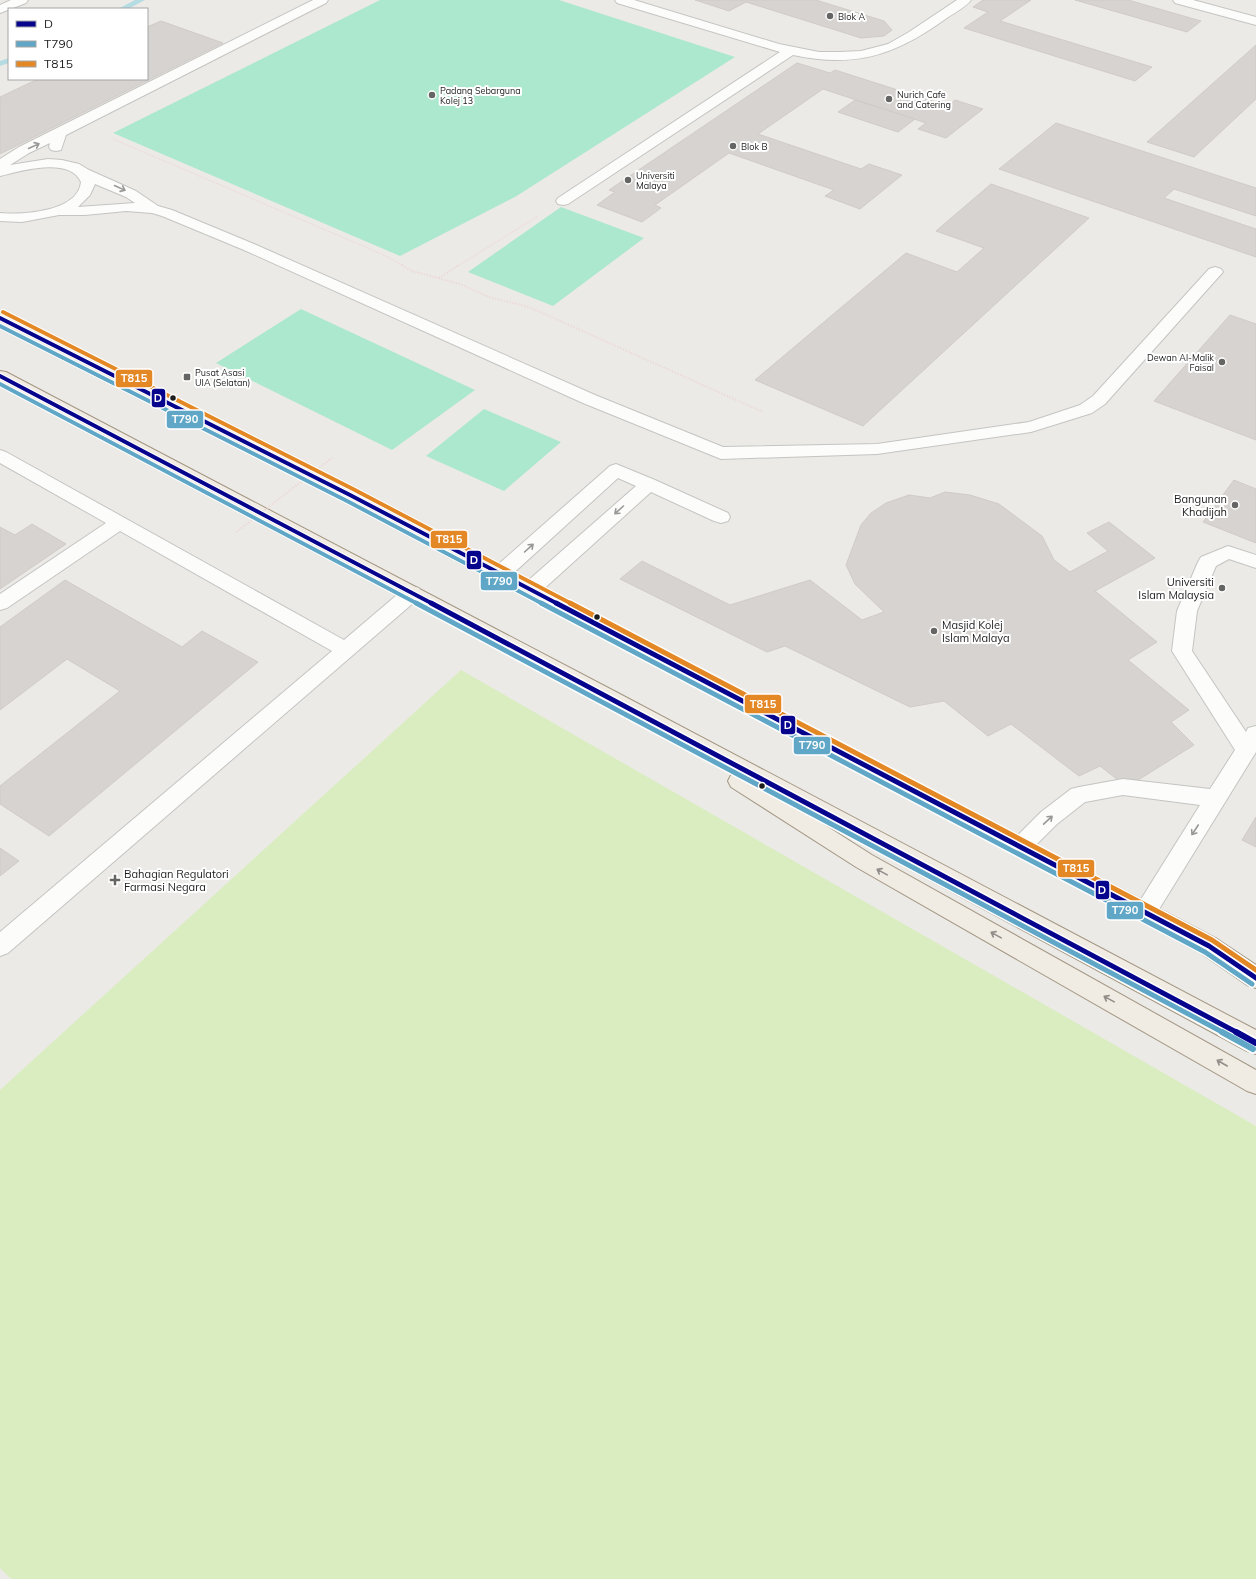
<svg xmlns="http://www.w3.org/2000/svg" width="1256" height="1579" font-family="Mulish,sans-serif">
<rect width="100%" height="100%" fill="#eceae6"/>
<!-- grass -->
<path fill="#d9edc1" d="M 461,670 L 1256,1126 L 1256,1579 L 11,1579 L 0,1568 L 0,1090 Z"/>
<!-- pitch -->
<g fill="#ace8cd">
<path d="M 380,0 L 559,0 L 735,57 L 515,197 L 400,256 L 113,133 Z"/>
<path d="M 561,207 L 644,238 L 553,306 L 468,272 Z"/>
<path d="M 301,309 L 475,390 L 392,450 L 216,363 Z"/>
<path d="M 484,409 L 561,442 L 504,491 L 426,456 Z"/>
</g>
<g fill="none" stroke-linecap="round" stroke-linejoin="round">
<!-- stream -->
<g fill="#b5dbe3" fill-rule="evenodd">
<path d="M 135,0 L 145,0 L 128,9 L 118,9 Z"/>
<path d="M 9,58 L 9,63 L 0,66 L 0,61 Z"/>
</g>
</g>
<!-- building -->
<g fill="#d7d3d0" stroke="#d0cbc7">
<path d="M 695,0 L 816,0 L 884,21 L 892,30 L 884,36 L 861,38 L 746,2 L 729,11 Z"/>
<path d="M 983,0 L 1031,0 L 1000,21 L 1152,67 L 1135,81 L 964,28 L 988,12 L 973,7 Z"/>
<path d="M 1075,0 L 1128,0 L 1201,21 L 1187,32 Z"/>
<path d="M 161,21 L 223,43 L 0,154 L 0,97 L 38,79 L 147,79 L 147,27 Z"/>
<path d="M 1256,45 L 1256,99 L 1194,157 L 1147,142 Z"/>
<path d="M 797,63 L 830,73 L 835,70 L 948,106 L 955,100 L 983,109 L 946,138 L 918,129 L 926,123 L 823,89 L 758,134 L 861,169 L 869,164 L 902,175 L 860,209 L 825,196 L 834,190 L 729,153 L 655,205 L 661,208 L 642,222 L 597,205 L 615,192 L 609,190 Z"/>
<path d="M 855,100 L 915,119 L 898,132 L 838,112 Z"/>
<path d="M 1056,123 L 1256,188 L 1256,216 L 1174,189 L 1164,198 L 1256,229 L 1256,257 L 999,169 Z"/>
<path d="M 991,184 L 1089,218 L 863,426 L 755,380 L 906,253 L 957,272 L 984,248 L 936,231 Z"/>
<path d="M 1230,315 L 1256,324 L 1256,440 L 1154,401 Z"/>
<path d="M 1234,480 L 1256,489 L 1256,543 L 1203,522 Z"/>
<path d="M 945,492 L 970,495 L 999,504 L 1042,536 L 1054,560 L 1070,572 L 1108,551 L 1087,533 L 1109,522 L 1155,558 L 1095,591 L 1157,642 L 1128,660 L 1189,710 L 1171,722 L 1194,745 L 1127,787 L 1100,766 L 1079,776 L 1011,724 L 988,736 L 944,701 L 910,707 L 785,646 L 767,652 L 620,579 L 642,561 L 730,605 L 810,580 L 862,620 L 884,612 L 855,584 L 846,565 L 861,525 L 871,513 L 886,503 L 909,495 L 930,498 Z"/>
<path d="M 32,524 L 66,544 L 0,589 L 0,527 L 15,535 Z"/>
<path d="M 65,580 L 182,647 L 202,631 L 258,662 L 49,836 L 0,804 L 0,786 L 120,691 L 67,659 L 0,710 L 0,627 Z"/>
<path d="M 1256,817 L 1256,847 L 1242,840 Z"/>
<path d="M 0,848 L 19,861 L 0,876 Z"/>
</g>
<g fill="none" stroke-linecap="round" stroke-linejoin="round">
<defs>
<g id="minor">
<path d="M 11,0 L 28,0 L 26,3 L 0,13 L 0,5 Z"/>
<path d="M 313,0 L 328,0 L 326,3 L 66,135 L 61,150 L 56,151 L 51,150 L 49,147 L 50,143 L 29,153 L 10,165 L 48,159 L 62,160 L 79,164 L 89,170 L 136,191 L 158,206 L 172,210 L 254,244 L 595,395 L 723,447 L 877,444 L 1029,422 L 1080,405 L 1093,396 L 1209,269 L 1215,267 L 1221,269 L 1223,272 L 1105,404 L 1092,413 L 1031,432 L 877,454 L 721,459 L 583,403 L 244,250 L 162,216 L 152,213 L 126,211 L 85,215 L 59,215 L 22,222 L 0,221 L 0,213 C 22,215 78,212 81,182 C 70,156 20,171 0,176 L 0,167 L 1,167 L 0,167 L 0,159 L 19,147 ZM 95,184 L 126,197 L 135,203 L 78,207 L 90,195 Z"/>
<path d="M 615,0 L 634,0 L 779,44 L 819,52 L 840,52 L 861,51 L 888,44 L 909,32 L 957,0 L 971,0 C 965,8 952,14 944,20 C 894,56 854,68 793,55 L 568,204 L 563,205 L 558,204 L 556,201 L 558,198 L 780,52 L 617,3 Z"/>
<path d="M 1173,0 L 1193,0 L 1256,17 L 1256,25 L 1175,3 Z"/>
<path d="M 0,450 L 6,452 L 344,640 L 405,588 L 412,586 L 419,588 L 422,593 L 419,598 L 8,953 L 0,956 L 0,932 L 332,651 L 120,531 L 7,608 L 0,610 L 0,594 L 106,523 L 0,463 Z"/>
<path d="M 616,464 L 655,480 L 728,513 L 730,517 L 728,521 L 721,523 L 714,521 L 651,492 L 537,595 L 530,597 L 523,595 L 520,590 L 523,585 L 636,486 L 618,478 L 507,579 L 500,580 L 493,579 L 490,574 L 493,569 L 610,466 Z"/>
<path d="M 1228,546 L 1256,555 L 1256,568 L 1229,559 L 1216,566 L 1197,611 L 1192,651 L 1246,732 L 1248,728 L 1256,726 L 1256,752 L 1153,919 L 1145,922 L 1137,919 L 1133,912 L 1200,805 L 1123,795 L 1085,802 L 1057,824 L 1028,853 L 1020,856 L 1012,853 L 1009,847 L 1012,841 L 1041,812 L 1071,789 L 1079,787 L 1123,779 L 1210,789 L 1235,750 L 1172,651 L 1177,611 L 1198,562 L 1201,557 Z"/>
</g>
<g id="major">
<path d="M 0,313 L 6,315 L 356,491 L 1217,939 L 1256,965 L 1256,988 L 1247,985 L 1201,953 L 344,499 L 0,324 Z"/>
<path d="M 0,371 L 6,372 L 616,692 L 1256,1030 L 1256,1054 L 1247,1051 L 806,813 L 872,855 L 1256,1070 L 1256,1094 L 1247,1091 L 856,867 L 731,787 L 728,781 L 731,775 L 734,774 L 0,383 Z"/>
</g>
</defs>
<!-- minor casing -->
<use href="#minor" stroke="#c4c4c2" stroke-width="2"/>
<!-- major casing -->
<use href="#major" stroke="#a29682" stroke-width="2"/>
<!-- path-far1 -->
<g stroke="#ebdad8" stroke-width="1.5" stroke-dasharray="1 1" stroke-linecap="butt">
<path d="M 113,139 L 384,255 L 404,266"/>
<path d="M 458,266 L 538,216"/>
</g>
<!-- path -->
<g stroke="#ebdad8" stroke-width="2" stroke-dasharray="1.5 1.5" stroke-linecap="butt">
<path d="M 402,265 L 412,271 L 460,284 L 489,297 L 529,307 L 763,412"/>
<path d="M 439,278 L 459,265"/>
</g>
<!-- minor -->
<use href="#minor" fill="#fcfcfb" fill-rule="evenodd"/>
<!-- major -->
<use href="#major" fill="#f0ebe3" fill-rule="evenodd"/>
<!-- path-bridge -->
<path stroke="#ebdad8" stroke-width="2" stroke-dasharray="1.5 1.5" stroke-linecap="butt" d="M 236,532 L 332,458"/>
<defs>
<g id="bus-1-far2">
<path d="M 0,318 L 350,495 L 558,604"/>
<path d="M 0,376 L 433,604"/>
</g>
<g id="bus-1-far1">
<path d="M 431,603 L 1238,1033"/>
<path d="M 556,603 L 1209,946 L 1256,978"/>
</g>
<path id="bus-1" d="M 1236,1032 L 1256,1043"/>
<g id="bus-2-far2">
<path d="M 0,326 L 347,501 L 543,604"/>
<path d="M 0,384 L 418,604"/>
</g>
<g id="bus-2-far1">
<path d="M 416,603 L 1224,1033"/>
<path d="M 541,603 L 1205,952 L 1252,984"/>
</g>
<path id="bus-2" d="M 1222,1032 L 1253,1049"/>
<path id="bus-3-far1" d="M 3,312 L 353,489 L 572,604"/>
<path id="bus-3" d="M 570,603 L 1212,940 L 1256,970"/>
</defs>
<!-- bus-1-far2 casing -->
<use href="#bus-1-far2" stroke="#fff" stroke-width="6"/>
<!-- bus-1-far1 casing -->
<use href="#bus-1-far1" stroke="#fff" stroke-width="8"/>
<!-- bus-1 casing -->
<use href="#bus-1" stroke="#fff" stroke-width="10"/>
<!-- bus-2-far2 casing -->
<use href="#bus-2-far2" stroke="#fff" stroke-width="6"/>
<!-- bus-2-far1 casing -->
<use href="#bus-2-far1" stroke="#fff" stroke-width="8"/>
<!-- bus-2 casing -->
<use href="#bus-2" stroke="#fff" stroke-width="10"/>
<!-- bus-3-far1 casing -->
<use href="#bus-3-far1" stroke="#fff" stroke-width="6"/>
<!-- bus-3 casing -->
<use href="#bus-3" stroke="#fff" stroke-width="8"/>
<!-- bus-1-far2 -->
<use href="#bus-1-far2" stroke="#06038d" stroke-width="4"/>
<!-- bus-1-far1 -->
<use href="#bus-1-far1" stroke="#06038d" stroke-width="5"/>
<!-- bus-1 -->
<use href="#bus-1" stroke="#06038d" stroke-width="6"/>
<!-- bus-2-far2 -->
<use href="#bus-2-far2" stroke="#60a7c7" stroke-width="4"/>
<!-- bus-2-far1 -->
<use href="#bus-2-far1" stroke="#60a7c7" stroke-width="5"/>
<!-- bus-2 -->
<use href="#bus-2" stroke="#60a7c7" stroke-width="6"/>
<!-- bus-3-far1 -->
<use href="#bus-3-far1" stroke="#e48825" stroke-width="4"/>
<!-- bus-3 -->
<use href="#bus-3" stroke="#e48825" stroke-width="5"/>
</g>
<!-- one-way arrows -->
<defs><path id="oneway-shaft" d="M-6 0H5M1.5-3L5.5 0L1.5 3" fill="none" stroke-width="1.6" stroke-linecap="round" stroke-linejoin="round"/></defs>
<g stroke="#989897">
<use href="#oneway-shaft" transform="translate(34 146) rotate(-25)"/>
<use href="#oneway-shaft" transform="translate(120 188) rotate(25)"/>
<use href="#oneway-shaft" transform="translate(619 510) rotate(138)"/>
<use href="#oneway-shaft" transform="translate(529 548) rotate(-42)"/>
<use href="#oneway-shaft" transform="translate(1048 820) rotate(-43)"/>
<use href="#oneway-shaft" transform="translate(1195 830) rotate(123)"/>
</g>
<g stroke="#918e8a">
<use href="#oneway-shaft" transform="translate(882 872) rotate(-151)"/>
<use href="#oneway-shaft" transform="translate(996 935) rotate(-151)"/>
<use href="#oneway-shaft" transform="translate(1109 999) rotate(-151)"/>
<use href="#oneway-shaft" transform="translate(1222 1063) rotate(-150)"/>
</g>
<!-- markers -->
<g fill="#656563" stroke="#fff" stroke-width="1.5">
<circle cx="830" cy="16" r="4"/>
<circle cx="432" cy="95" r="4"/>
<circle cx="889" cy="99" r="4"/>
<circle cx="733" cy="146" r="4"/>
<circle cx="628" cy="180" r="4"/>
<circle cx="1222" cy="362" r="4"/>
<rect x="183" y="373" width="8" height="8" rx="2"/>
<circle cx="1235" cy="505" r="4"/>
<circle cx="1222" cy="588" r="4"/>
<circle cx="934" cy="631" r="4"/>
<path d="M113 874h4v4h4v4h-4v4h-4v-4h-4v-4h4z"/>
</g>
<g fill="#1d1d1d" stroke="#fff" stroke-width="1.5">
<circle cx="173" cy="398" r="3.5"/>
<circle cx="597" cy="617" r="3.5"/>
<circle cx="762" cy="786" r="3.5"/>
</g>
<g text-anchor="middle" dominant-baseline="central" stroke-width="4" stroke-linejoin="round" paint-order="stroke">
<!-- far-poi labels -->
<g font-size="9" fill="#1d1d1d" stroke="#fff" text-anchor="start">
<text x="838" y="16">Blok A</text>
<text x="440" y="90">Padang Sebarguna<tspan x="440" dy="10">Kolej 13</tspan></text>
<text x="897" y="94">Nurich Cafe<tspan x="897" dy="10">and Catering</tspan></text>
<text x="741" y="146">Blok B</text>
<text x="636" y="175">Universiti<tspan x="636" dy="10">Malaya</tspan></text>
<text x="1214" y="357" text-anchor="end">Dewan Al-Malik<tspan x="1214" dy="10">Faisal</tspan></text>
<text x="195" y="372">Pusat Asasi<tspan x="195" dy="10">UIA (Selatan)</tspan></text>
</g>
<!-- poi labels -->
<g font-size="11" fill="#1d1d1d" stroke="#fff" text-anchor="end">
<text x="1227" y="499">Bangunan<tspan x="1227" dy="13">Khadijah</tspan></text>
<text x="1214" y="582">Universiti<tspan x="1214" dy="13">Islam Malaysia</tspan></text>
<text x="942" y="625" text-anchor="start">Masjid Kolej<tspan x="942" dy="13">Islam Malaya</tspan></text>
<text x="124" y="874" text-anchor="start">Bahagian Regulatori<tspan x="124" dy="13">Farmasi Negara</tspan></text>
</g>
</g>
<g stroke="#fff" stroke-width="1.5">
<rect x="115" y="369" width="38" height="19" rx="4" fill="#e48825"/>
<rect x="151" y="388" width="15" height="20" rx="4" fill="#06038d"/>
<rect x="166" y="410" width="38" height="19" rx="4" fill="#60a7c7"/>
<rect x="430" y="530" width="38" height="19" rx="4" fill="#e48825"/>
<rect x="466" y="550" width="16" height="20" rx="4" fill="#06038d"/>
<rect x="480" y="571" width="38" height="20" rx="4" fill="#60a7c7"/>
<rect x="744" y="694" width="38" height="20" rx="4" fill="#e48825"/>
<rect x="780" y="715" width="16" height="20" rx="4" fill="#06038d"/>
<rect x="793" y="736" width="38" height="19" rx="4" fill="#60a7c7"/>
<rect x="1057" y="859" width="38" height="19" rx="4" fill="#e48825"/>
<rect x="1095" y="880" width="15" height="20" rx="4" fill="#06038d"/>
<rect x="1106" y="901" width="38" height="19" rx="4" fill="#60a7c7"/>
</g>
<g font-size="11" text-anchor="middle" font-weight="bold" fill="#fff">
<text x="134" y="382">T815</text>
<text x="158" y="402">D</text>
<text x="185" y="423">T790</text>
<text x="449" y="543">T815</text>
<text x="474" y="564">D</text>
<text x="499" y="585">T790</text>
<text x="763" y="708">T815</text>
<text x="788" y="729">D</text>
<text x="812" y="749">T790</text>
<text x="1076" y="872">T815</text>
<text x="1102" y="894">D</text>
<text x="1125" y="914">T790</text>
</g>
<!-- legend -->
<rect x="8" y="8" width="140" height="72" fill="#ffffff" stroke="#a5a5a5"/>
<rect x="16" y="21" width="20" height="6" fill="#06038d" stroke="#a5a5a5"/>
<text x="44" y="28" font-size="12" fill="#1d1d1d">D</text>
<rect x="16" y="41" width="20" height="6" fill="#60a7c7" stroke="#a5a5a5"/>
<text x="44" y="48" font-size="12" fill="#1d1d1d">T790</text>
<rect x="16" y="61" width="20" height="6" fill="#e48825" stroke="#a5a5a5"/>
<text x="44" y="68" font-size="12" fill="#1d1d1d">T815</text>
</svg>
